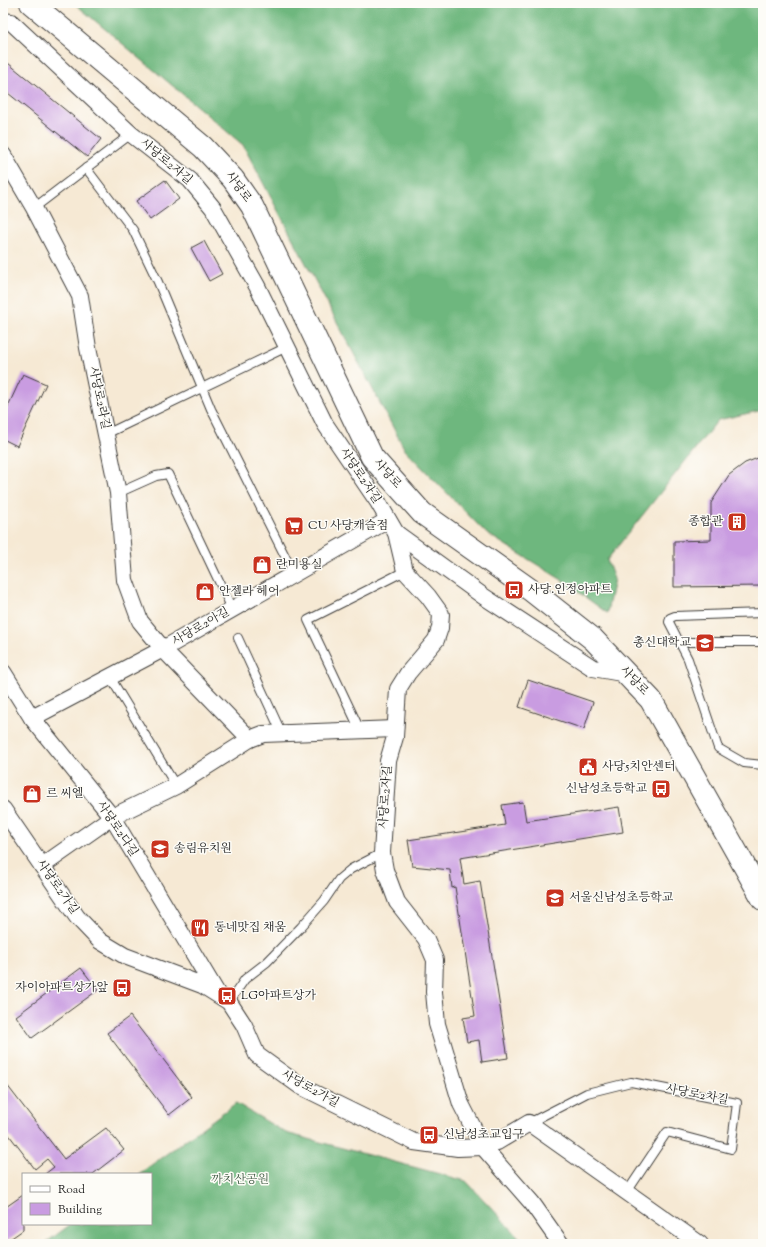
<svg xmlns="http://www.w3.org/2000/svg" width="766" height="1247" font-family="'Sorts Mill Goudy','Noto Serif KR',serif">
<rect width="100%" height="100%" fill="#fdfcf7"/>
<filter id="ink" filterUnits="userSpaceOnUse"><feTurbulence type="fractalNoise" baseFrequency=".025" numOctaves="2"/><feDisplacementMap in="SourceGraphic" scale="8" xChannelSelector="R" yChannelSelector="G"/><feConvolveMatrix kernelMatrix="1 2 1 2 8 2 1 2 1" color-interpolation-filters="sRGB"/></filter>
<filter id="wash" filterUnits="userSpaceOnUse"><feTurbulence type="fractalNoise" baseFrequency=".012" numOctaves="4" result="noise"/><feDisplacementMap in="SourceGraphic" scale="16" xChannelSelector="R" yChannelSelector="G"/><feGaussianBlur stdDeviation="0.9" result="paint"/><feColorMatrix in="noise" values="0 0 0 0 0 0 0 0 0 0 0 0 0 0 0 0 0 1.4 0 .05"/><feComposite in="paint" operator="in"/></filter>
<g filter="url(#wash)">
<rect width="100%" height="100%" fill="#f6e9d4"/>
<!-- forest -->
<g fill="#6eb77e" stroke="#456a4d">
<path d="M 74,3 L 763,3 L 763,410 L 718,420 L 607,560 L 614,579 L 607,613 L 562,580 L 486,533 L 405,450 L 243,145 Z"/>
<path d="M 236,1103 L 286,1133 L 466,1181 L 518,1236 L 522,1244 L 44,1244 L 71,1224 L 151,1224 L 151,1174 L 139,1174 Z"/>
</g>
<g id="blocks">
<!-- building -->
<g fill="#c99ce1">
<path d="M 3,59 L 101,139 L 87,157 L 3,89 Z"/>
<path d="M 165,180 L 179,199 L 150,220 L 136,201 Z"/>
<path d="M 204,241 L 222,274 L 209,281 L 191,248 Z"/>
<path d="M 23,374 L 46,384 L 17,446 L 3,439 L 3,417 Z"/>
<path d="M 763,456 L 763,586 L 674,587 L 674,541 L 711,540 L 711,503 L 729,475 L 745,463 Z"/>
<path d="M 528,680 L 593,702 L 584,729 L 519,707 Z"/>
<path d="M 523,802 L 526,821 L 619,807 L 623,832 L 460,858 L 464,884 L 480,881 L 508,1058 L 482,1062 L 479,1040 L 467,1042 L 463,1018 L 475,1016 L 455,887 L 452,888 L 450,870 L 412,866 L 408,840 L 505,825 L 502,805 Z"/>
<path d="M 81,968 L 98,990 L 32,1038 L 16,1016 Z"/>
<path d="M 130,1016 L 192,1097 L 169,1115 L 107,1033 Z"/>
<path d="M 3,1080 L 64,1159 L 106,1128 L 124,1150 L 93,1174 L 45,1174 L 54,1167 L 47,1159 L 35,1169 L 3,1127 Z"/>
<path d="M 23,1195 L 23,1230 L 3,1244 L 3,1209 Z"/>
</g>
</g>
</g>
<g filter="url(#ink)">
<use href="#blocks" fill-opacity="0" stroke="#3d3b38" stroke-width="1"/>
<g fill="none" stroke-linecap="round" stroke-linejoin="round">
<defs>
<g id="service">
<path d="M 86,168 L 133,230 L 158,282 L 211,409 L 294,574"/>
<path d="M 34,208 L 131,134"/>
<path d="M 106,434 L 287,347"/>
<path d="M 118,493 L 156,476 L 168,474 L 232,609"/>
<path d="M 763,613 L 675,616 L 670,618 L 669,622 L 688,659 L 718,748 L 744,763 L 763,765"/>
<path d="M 238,638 L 282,734"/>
<path d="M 679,642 L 763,642"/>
<path d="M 110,677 L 176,786"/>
<path d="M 360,730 L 308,620 L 405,571"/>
<path d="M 229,1002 L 245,979 L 267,962 L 301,927 L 324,901 L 339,879 L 351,869 L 382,853"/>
<path d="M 529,1123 L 587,1093 L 631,1082 L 737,1103 L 731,1149 L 667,1132 L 627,1192"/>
</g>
<g id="minor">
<path d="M 3,21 L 11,22 L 131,134 L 190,180 L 213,208 L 257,286 L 325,424 L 378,502 L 396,533 L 405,571 L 428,596 L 441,614 L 440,628 L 436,640 L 408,673 L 398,689 L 395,737 L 388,761 L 382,853 L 385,870 L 397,902 L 426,939 L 435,960 L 434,992 L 437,1024 L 461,1104 L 483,1147 L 532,1203 L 561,1244"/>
<path d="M 3,155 L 34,208 L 80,296 L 88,348 L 118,493 L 125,580 L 140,621 L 163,649 L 250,739"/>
<path d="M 396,533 L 483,596 L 593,668 L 627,674"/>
<path d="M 3,672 L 32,718 L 112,817 L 217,993"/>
<path d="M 32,718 L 163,649 L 388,520"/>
<path d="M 3,809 L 77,917 L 100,941 L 125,956 L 202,985 L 229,1002 L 244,1025 L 257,1055 L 300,1086 L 414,1142 L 458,1148 L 483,1147 L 497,1142 L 529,1123 L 700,1244"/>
<path d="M 42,866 L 112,817 L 176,786 L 250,739 L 263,734 L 395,729"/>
</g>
<path id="primary" d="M 31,3 L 203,147 L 233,179 L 252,206 L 372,457 L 422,513 L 532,591 L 593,639 L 651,700 L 763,899"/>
</defs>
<!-- service casing -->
<use href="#service" stroke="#3d3b38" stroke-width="10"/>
<!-- minor casing -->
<use href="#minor" stroke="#3d3b38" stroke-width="18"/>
<!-- primary casing -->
<use href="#primary" stroke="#3d3b38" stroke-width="24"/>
<!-- service -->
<use href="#service" stroke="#fff" stroke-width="8"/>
<!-- minor -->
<use href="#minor" stroke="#fff" stroke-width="16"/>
<!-- primary -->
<use href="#primary" stroke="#fff" stroke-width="22"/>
</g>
</g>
<!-- icons -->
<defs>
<symbol id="building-square" viewBox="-11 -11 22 22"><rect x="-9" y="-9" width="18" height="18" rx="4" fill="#c8321e" stroke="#fdfcf7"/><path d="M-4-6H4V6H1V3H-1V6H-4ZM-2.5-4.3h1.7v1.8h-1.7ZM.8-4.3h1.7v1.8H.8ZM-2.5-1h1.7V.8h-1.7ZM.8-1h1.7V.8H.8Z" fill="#fff"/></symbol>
<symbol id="supermarket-square" viewBox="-11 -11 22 22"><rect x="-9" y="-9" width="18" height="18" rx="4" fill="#c8321e" stroke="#fdfcf7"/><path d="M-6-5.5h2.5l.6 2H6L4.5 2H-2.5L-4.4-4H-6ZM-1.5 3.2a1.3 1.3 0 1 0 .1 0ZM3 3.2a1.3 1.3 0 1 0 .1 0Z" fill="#fff"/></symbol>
<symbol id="shop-square" viewBox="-11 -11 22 22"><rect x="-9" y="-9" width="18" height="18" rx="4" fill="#c8321e" stroke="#fdfcf7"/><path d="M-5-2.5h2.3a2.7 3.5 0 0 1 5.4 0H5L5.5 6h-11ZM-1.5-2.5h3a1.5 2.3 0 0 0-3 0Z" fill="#fff"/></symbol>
<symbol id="bus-square" viewBox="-11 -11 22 22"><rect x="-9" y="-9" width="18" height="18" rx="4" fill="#c8321e" stroke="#fdfcf7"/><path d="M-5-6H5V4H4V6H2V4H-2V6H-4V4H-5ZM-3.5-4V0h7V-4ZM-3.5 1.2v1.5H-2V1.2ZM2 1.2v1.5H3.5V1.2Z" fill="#fff"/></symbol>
<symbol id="university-square" viewBox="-11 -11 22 22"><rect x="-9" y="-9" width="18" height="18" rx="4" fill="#c8321e" stroke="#fdfcf7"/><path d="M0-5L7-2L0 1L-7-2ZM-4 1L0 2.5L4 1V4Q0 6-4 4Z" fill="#fff"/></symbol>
<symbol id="civic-square" viewBox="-11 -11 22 22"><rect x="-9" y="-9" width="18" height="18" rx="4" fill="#c8321e" stroke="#fdfcf7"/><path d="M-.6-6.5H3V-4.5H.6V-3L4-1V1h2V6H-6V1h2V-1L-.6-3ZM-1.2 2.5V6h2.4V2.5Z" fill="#fff"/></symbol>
<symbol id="school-square" viewBox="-11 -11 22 22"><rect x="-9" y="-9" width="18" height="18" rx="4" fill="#c8321e" stroke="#fdfcf7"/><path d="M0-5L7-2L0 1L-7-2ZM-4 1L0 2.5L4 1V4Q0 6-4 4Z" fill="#fff"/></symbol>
<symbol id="restaurant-square" viewBox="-11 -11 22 22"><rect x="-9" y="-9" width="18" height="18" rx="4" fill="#c8321e" stroke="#fdfcf7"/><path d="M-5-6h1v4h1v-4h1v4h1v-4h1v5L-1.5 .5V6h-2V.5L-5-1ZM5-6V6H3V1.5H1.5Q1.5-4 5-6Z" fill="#fff"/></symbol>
</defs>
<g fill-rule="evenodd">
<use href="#building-square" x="726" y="511" width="22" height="22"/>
<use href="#supermarket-square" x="283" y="515" width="22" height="22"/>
<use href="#shop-square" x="251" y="554" width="22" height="22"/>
<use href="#bus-square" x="503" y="579" width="22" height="22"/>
<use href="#shop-square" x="194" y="581" width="22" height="22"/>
<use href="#university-square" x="694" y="632" width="22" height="22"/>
<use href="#civic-square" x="577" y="756" width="22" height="22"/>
<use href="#bus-square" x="650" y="778" width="22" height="22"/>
<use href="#shop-square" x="21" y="783" width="22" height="22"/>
<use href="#school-square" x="149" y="838" width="22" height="22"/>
<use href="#school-square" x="544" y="887" width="22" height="22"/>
<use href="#restaurant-square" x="189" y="917" width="22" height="22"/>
<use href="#bus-square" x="111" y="977" width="22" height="22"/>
<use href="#bus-square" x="216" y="985" width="22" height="22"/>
<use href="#bus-square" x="418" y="1124" width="22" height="22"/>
</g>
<g text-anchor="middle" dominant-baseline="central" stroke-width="3" stroke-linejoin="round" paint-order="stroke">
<!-- street labels -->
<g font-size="12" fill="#1c1c1c" stroke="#fdfcf7">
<text transform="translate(166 162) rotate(40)">사당로2자길</text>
<text transform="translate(238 187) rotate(53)">사당로</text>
<text transform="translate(99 398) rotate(78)">사당로2라길</text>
<text transform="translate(387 474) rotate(48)">사당로</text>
<text transform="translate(360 476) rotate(56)">사당로2자길</text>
<text transform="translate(201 627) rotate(-30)">사당로2아길</text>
<text transform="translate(634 681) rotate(46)">사당로</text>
<text transform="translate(386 797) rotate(-86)">사당로2자길</text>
<text transform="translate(117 829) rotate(56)">사당로2다길</text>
<text transform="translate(57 887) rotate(55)">사당로2가길</text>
<text transform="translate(310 1089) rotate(29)">사당로2가길</text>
<text transform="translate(697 1095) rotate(11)">사당로2차길</text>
</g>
<!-- poi labels -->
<g font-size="12" fill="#1c1c1c" stroke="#fdfcf7" text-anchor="start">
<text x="723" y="522" text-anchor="end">종합관</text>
<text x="308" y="526">CU 사당캐슬점</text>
<text x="276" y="565">란미용실</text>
<text x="528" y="590">사당.인정아파트</text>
<text x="219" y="592">안젤라 헤어</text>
<text x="691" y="643" text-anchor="end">총신대학교</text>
<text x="602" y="767">사당5치안센터</text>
<text x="647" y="789" text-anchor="end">신남성초등학교</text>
<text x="46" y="794">르 씨엘</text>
<text x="174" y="849">송림유치원</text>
<text x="569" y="898">서울신남성초등학교</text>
<text x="214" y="928">동네맛집 채움</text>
<text x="108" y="988" text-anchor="end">자이아파트상가앞</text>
<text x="241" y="996">LG아파트상가</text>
<text x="443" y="1135">신남성초교입구</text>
</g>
<!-- park labels -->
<g font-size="12" fill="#425d46" stroke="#fdfcf7">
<text x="240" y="1180">까치산공원</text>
</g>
</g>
<!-- margin -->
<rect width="766" height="1247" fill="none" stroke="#fdfcf7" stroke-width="16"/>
<!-- legend -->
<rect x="22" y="1173" width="130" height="52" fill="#fdfcf7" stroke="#a3a29f"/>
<rect x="30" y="1186" width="20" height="6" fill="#ffffff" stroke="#a3a29f"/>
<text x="58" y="1193" font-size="12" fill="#1c1c1c">Road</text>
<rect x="30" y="1203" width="20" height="12" fill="#c99ce1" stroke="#a3a29f"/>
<text x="58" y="1213" font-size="12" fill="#1c1c1c">Building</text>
</svg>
